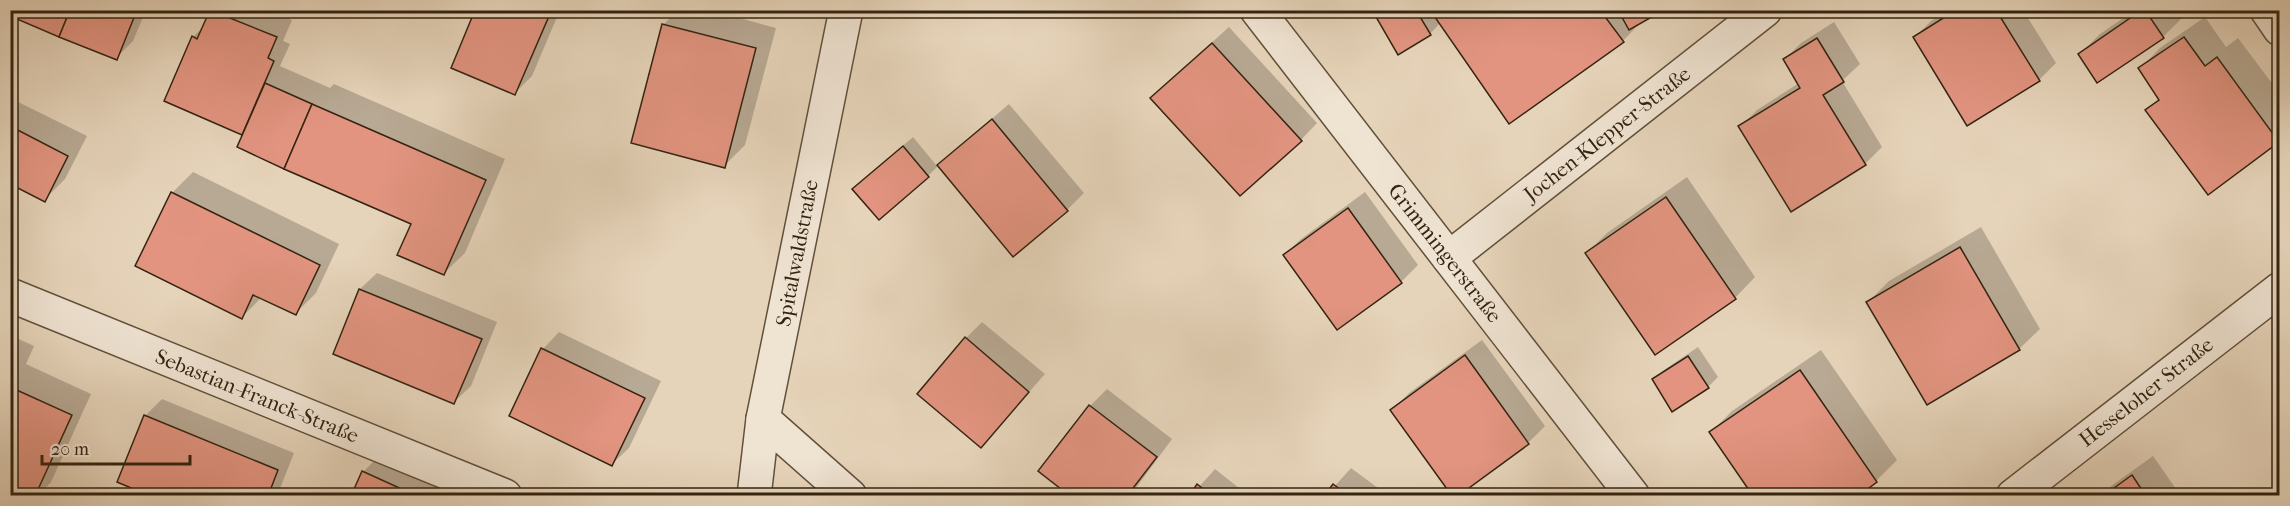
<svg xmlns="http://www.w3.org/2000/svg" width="2290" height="506" font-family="'IM FELL French Canon',serif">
<rect width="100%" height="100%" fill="#e6d4ba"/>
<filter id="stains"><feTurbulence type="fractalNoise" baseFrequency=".00333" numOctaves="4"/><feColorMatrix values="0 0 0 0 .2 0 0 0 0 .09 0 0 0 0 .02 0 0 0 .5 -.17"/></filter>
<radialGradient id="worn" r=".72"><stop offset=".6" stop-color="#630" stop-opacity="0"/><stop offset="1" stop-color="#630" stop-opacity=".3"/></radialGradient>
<!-- shadow -->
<g fill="#0003">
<path d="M 11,10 L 146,10 L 133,41 L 116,58 Z"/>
<path d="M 211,10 L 269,10 L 292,20 L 283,41 L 290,44 L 280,66 L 330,88 L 334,84 L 505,159 L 465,253 L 444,273 L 413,223 L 244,134 L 166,101 L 193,37 L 205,25 Z"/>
<path d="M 477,10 L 560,10 L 532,76 L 515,93 Z"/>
<path d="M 678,10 L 710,10 L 776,28 L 745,145 L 724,166 L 633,142 L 664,24 Z"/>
<path d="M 1373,10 L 1661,10 L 1643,20 L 1623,41 L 1440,23 L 1430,34 Z"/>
<path d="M 1948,10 L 2023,10 L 2056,63 L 2039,80 L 1968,124 L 1915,37 L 1931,21 Z"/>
<path d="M 2126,10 L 2179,10 L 2183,17 L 2163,37 L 2080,54 L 2100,34 L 2129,14 Z"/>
<path d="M 2205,17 L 2226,47 L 2238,38 L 2280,94 L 2280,139 L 2208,193 L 2147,110 L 2160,98 L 2140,69 L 2160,48 Z"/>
<path d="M 1834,22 L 1860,64 L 1842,81 L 1882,147 L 1865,164 L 1792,210 L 1740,127 L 1757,110 L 1799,83 L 1784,60 L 1801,43 Z"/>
<path d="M 1229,27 L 1317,123 L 1301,140 L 1169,81 Z"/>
<path d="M 10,98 L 87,136 L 65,179 L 44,200 L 10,183 Z"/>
<path d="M 1009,104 L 1084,193 L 1067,210 L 939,165 L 928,176 L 864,179 L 913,137 L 937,166 Z"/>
<path d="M 193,172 L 339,244 L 316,293 L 296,313 L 262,297 L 242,317 L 172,193 Z"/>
<path d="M 1687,177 L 1755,277 L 1735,298 L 1587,253 L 1607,233 Z"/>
<path d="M 1365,192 L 1418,265 L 1401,282 L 1337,328 L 1284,255 L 1301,239 Z"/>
<path d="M 1981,227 L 2040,329 L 2019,349 L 1868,302 L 1889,281 Z"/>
<path d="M 377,273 L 497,322 L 471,386 L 454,402 L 335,353 L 360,289 Z"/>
<path d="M 982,322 L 1045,374 L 981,446 L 966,338 Z"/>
<path d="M 559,332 L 661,381 L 629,448 L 612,464 L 543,349 Z"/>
<path d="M 10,335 L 34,346 L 26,364 L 91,394 L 51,482 L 38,496 L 10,493 Z"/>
<path d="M 1482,340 L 1545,426 L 1528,443 L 1392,410 L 1409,393 Z"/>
<path d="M 1698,347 L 1718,377 L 1708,387 L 1654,380 L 1664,370 Z"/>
<path d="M 1821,350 L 1897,460 L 1876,481 L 1855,496 L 1711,432 L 1732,411 Z"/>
<path d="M 1107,389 L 1172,439 L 1130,496 L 1072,496 L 1090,406 Z"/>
<path d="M 162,399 L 294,453 L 277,496 L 154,496 L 145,416 Z"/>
<path d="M 380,455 L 468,496 L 352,496 L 363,472 Z"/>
<path d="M 2153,456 L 2181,496 L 2101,496 L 2111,486 Z"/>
<path d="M 1351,468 L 1382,491 L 1379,496 L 1326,496 Z"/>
<path d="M 1215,469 L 1249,496 L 1191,496 Z"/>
</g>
<!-- building -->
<g fill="#e29480" stroke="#332410" stroke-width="1.5">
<path d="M 10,10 L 70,10 L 59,37 L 10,16 Z"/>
<path d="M 70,10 L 137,10 L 117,60 L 59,37 Z"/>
<path d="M 210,10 L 277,37 L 268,58 L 274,61 L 242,135 L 164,101 L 192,36 L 197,39 Z"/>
<path d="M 475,10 L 536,10 L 549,16 L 515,95 L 451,68 Z"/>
<path d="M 1372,10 L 1416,10 L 1431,35 L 1398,55 Z"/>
<path d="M 1430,10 L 1551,10 L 1556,17 L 1564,10 L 1600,10 L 1624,42 L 1509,124 Z"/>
<path d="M 1618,10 L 1664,10 L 1629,30 Z"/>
<path d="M 1956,10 L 1996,10 L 2040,81 L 1967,126 L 1913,37 Z"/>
<path d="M 2124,10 L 2151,10 L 2147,13 L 2164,38 L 2097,83 L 2078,54 L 2130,18 Z"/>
<path d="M 662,24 L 756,48 L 725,168 L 631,143 Z"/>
<path d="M 2184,37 L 2205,66 L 2217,57 L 2279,142 L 2208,195 L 2145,110 L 2159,100 L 2138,68 Z"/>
<path d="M 1817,38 L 1844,82 L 1823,95 L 1866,165 L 1791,212 L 1738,126 L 1800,88 L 1783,59 Z"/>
<path d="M 1212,43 L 1302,141 L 1240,196 L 1150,98 Z"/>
<path d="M 265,83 L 312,104 L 284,169 L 237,147 Z"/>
<path d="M 312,104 L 486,180 L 444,275 L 397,255 L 411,224 L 284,169 Z"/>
<path d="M 992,119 L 1068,211 L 1013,257 L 937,165 Z"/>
<path d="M 10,126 L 68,156 L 45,202 L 10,184 Z"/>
<path d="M 903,146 L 929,177 L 879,220 L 852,189 Z"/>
<path d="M 171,192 L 320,265 L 296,315 L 253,295 L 242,319 L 135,266 Z"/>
<path d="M 1666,197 L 1736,299 L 1655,355 L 1585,253 Z"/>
<path d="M 1348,208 L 1402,283 L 1337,330 L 1283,255 Z"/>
<path d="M 1960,247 L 2020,350 L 1927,405 L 1866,302 Z"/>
<path d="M 359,289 L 482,339 L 454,404 L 333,354 Z"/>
<path d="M 965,337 L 1029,392 L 981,448 L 917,394 Z"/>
<path d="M 541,348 L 645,398 L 612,466 L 509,416 Z"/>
<path d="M 1465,355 L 1529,444 L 1458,496 L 1452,496 L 1390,410 Z"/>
<path d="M 1688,356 L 1709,388 L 1672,412 L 1652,379 Z"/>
<path d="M 1800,370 L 1877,482 L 1858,496 L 1753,496 L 1709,432 Z"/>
<path d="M 10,387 L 72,415 L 35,496 L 10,495 Z"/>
<path d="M 1089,405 L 1157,457 L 1127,496 L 1070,496 L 1038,471 Z"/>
<path d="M 144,415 L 278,470 L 268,496 L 150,496 L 117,482 Z"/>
<path d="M 362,471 L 417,496 L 351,496 Z"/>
<path d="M 2132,475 L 2146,496 L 2103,496 Z"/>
<path d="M 1197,484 L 1212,496 L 1189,496 Z"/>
<path d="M 1333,484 L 1349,496 L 1324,496 Z"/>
</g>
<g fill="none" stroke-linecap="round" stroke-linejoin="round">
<defs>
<g id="minor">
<path d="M 1257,10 L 1633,496"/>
<path d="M 2267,10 L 2280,29"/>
<path d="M 1449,258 L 1765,10"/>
<path d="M 10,295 L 505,496"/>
<path d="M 763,419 L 850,496"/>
<path d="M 754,496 L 763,419 L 846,10"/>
<path d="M 2013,496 L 2280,289"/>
</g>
</defs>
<!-- minor casing -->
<use href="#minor" stroke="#60503a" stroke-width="36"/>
<!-- minor -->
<use href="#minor" stroke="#efe3d2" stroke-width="33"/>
</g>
<g text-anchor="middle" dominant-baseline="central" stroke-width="6" stroke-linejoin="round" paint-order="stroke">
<!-- street labels -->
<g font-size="21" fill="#332410" stroke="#efe3d2">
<text transform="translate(1607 134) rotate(-38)">Jochen-Klepper-Straße</text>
<text transform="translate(797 253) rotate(-79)">Spitalwaldstraße</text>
<text transform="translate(1445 253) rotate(52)">Grimmingerstraße</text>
<text transform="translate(2146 392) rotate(-38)">Hesseloher Straße</text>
<text transform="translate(257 396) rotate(22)">Sebastian-Franck-Straße</text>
</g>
</g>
<!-- margin -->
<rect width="2290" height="506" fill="none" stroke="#e6d4ba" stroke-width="36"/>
<rect x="12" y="12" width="2266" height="482" fill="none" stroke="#332410" stroke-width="3"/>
<rect x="18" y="18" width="2254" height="470" fill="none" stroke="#332410" stroke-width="1.5"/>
<!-- scale -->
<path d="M42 455v9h148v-9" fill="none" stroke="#332410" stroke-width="3"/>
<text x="51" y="455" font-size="18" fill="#332410" stroke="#efe3d2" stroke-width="4.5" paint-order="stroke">20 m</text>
<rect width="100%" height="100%" filter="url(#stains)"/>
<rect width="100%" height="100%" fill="url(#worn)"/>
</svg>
